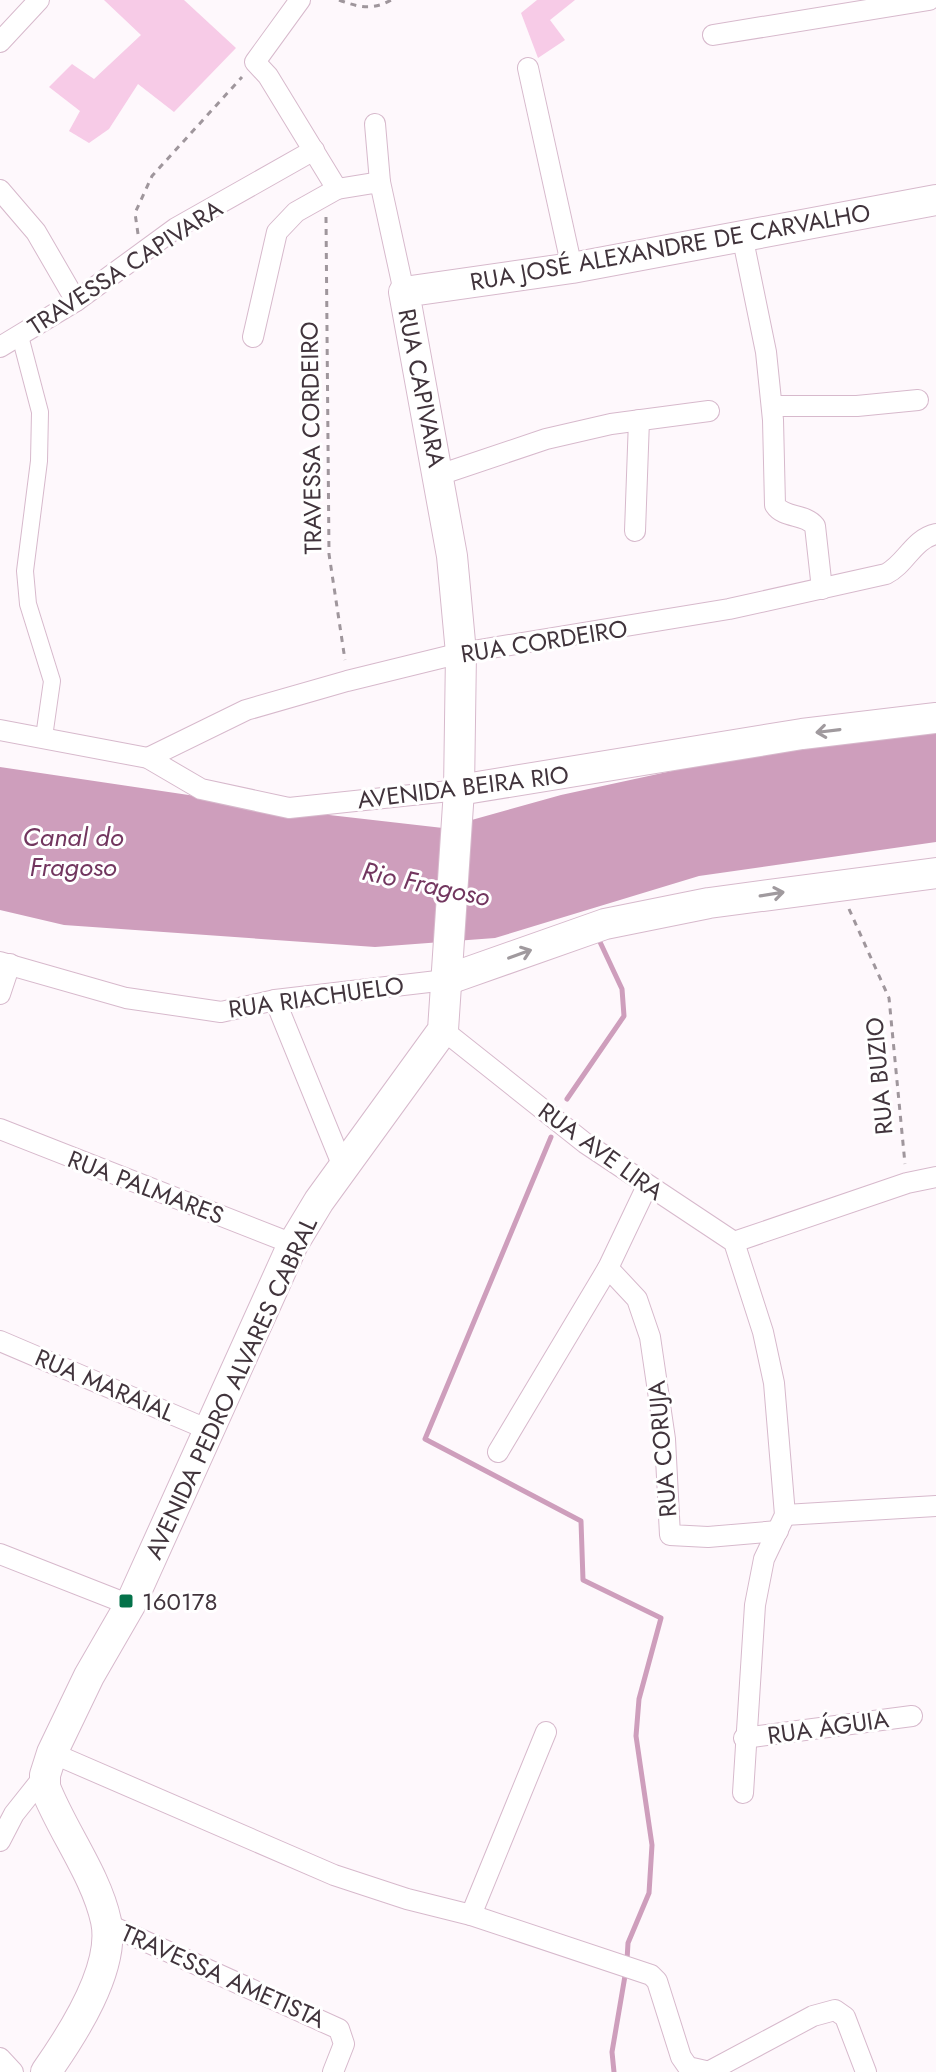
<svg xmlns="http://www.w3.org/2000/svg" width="936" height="2072" font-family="Jost,sans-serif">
<rect width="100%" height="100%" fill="#fef8fc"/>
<!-- green -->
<g fill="#f7cbe7">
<path d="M 104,0 L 184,0 L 236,48 L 174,112 L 138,84 L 109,129 L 89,143 L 69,131 L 80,111 L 49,87 L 72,64 L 94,79 L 141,35 Z"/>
<path d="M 537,0 L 575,0 L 550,20 L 565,40 L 538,58 L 521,13 Z"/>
</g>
<!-- water -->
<path fill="#ce9ebc" d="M 936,728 L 936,842 L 699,876 L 495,938 L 375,947 L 64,925 L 0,910 L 0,767 L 303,812 L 443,828 L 561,795 L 856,731 Z"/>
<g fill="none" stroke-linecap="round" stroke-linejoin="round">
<!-- stream -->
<g stroke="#ce9ebc" stroke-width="5">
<path d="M 567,1099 L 624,1016 L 622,989 L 600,942"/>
<path d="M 551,1137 L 425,1439 L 581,1521 L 583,1580 L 661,1618 L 639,1699 L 636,1736 L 652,1845 L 649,1893 L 628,1943 L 627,1960"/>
<path d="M 614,2072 L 612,2052 L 626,1970"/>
</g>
<defs>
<path id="pedestrian" d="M 20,336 L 40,412 L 39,461 L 25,571 L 28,604 L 52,681 L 44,737"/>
<g id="minor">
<path d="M 300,0 L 255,62 L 268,76 L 337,189 L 380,182 L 404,292"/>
<path d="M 713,35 L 929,0"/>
<path d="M 0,42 L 39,0"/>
<path d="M 528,68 L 572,268"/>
<path d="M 375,124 L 380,182"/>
<path d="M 0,190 L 36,232 L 76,301"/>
<path d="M 742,235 L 766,352 L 773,420 L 775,505 C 784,519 805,513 815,526 L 822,589"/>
<path d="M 253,337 L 277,232 L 296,212 L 337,189"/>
<path d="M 0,347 L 76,301 L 176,228 L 314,150"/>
<path d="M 772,406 L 857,406 L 918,400"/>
<path d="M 439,475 L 546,439 L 611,424 L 709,411"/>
<path d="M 635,531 L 639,420"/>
<path d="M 0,730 L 148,758 L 201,789 L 289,808 L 459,790"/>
<path d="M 148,758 L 246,710 L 347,681 L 461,653 L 729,609 L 886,574 C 906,564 913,539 936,534"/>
<path d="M 0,962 L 126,998 L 221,1012 L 275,1000 L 446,980"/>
<path d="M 0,994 L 10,964"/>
<path d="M 275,1000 L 344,1169"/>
<path d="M 443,1030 L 585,1143 L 734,1242 L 763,1332 L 774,1383 L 785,1515 L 764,1559 L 755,1605 L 743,1793"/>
<path d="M 0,1129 L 293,1244"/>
<path d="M 734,1242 L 907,1183 L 936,1177"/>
<path d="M 608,1268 L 637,1299 L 650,1337 L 665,1439 L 670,1535 L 708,1537 L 778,1531"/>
<path d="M 0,1341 L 209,1430"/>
<path d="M 498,1452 L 608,1268 L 647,1186"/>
<path d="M 785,1515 L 936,1506"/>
<path d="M 0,1554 L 130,1605"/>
<path d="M 744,1738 L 912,1716"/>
<path d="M 52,1753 L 334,1875 L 407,1899 L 471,1915 L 651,1975 L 657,1981 L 681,2057 L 688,2067 L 710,2072"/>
<path d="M 0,1841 L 14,1814 L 45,1775"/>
<path d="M 471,1915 L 546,1732"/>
<path d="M 107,1924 L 339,2029 L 344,2044 L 333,2072"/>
<path d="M 0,2058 L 13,2072"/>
<path d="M 710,2071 L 813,2016 L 835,2010 L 845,2017 L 866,2072"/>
</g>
<g id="secondary">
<path d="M 459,790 L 802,734 L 936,718"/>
<path d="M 446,980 L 605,924 L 709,903 L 936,873"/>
<path d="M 46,2072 C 72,2035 116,1968 106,1921 C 96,1875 62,1831 45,1787 L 45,1775 L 52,1753 L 89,1676 L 130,1605 L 293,1244 L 319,1201 L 443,1030 L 459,790 L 461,653 L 452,556 L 404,292 L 572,268 L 936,200"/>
</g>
</defs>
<!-- pedestrian casing -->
<use href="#pedestrian" stroke="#d7b9cc" stroke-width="18"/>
<!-- minor casing -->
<use href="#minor" stroke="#d7b9cc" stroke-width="22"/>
<!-- secondary casing -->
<use href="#secondary" stroke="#d7b9cc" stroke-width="32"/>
<!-- path -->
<g stroke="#9f969c" stroke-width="3" stroke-dasharray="6 6" stroke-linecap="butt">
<path d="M 339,0 C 358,7 372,11 391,0"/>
<path d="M 326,217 L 329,554 L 345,660"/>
<path d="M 138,234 L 135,213 L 152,176 L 242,77"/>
<path d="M 849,909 L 889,998 L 905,1164"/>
</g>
<!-- pedestrian -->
<use href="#pedestrian" stroke="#fff" stroke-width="16"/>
<!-- minor -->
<use href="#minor" stroke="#fff" stroke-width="20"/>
<!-- secondary -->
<use href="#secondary" stroke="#fff" stroke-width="30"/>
</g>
<!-- one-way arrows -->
<defs><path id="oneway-shaft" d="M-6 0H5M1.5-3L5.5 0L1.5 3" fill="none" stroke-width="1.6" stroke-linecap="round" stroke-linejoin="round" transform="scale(2)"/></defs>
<g stroke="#a09a9e">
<use href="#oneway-shaft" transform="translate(828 731) rotate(173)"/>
<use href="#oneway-shaft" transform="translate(772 894) rotate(-9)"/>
<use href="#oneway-shaft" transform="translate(520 954) rotate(-20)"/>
</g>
<!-- markers -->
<rect fill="#04724a" stroke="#fff" stroke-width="3" x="118" y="1593" width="16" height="16" rx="4"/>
<g text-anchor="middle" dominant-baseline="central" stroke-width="6" stroke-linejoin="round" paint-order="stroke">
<!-- street labels -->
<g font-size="24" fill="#41343c" stroke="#fff">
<text transform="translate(670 247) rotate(-10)">RUA JOSÉ ALEXANDRE DE CARVALHO</text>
<text transform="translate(125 267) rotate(-33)">TRAVESSA CAPIVARA</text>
<text transform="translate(422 388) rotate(79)">RUA CAPIVARA</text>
<text transform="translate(311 438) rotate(-91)">TRAVESSA CORDEIRO</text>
<text transform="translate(544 641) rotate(-9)">RUA CORDEIRO</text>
<text transform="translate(463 787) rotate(-7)">AVENIDA BEIRA RIO</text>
<text transform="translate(316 997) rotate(-8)">RUA RIACHUELO</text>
<text transform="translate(879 1076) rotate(-95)">RUA BUZIO</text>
<text transform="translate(601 1151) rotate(36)">RUA AVE LIRA</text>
<text transform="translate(146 1187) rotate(21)">RUA PALMARES</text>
<text transform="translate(105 1385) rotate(23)">RUA MARAIAL</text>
<text transform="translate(231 1388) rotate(-65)">AVENIDA PEDRO ALVARES CABRAL</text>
<text transform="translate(662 1449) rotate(-95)">RUA CORUJA</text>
<text transform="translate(828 1727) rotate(-8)">RUA ÁGUIA</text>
<text transform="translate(223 1976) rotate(24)">TRAVESSA AMETISTA</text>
</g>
<!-- poi labels -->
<g font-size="24" fill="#41343c" stroke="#fff" text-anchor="start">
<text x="142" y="1601">160178</text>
</g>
<!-- water labels -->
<g font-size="26" font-style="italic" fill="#72365f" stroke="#fff">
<text x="73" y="837">Canal do<tspan x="73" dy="30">Fragoso</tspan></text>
<text transform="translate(426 884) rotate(12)">Rio Fragoso</text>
</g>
</g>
</svg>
